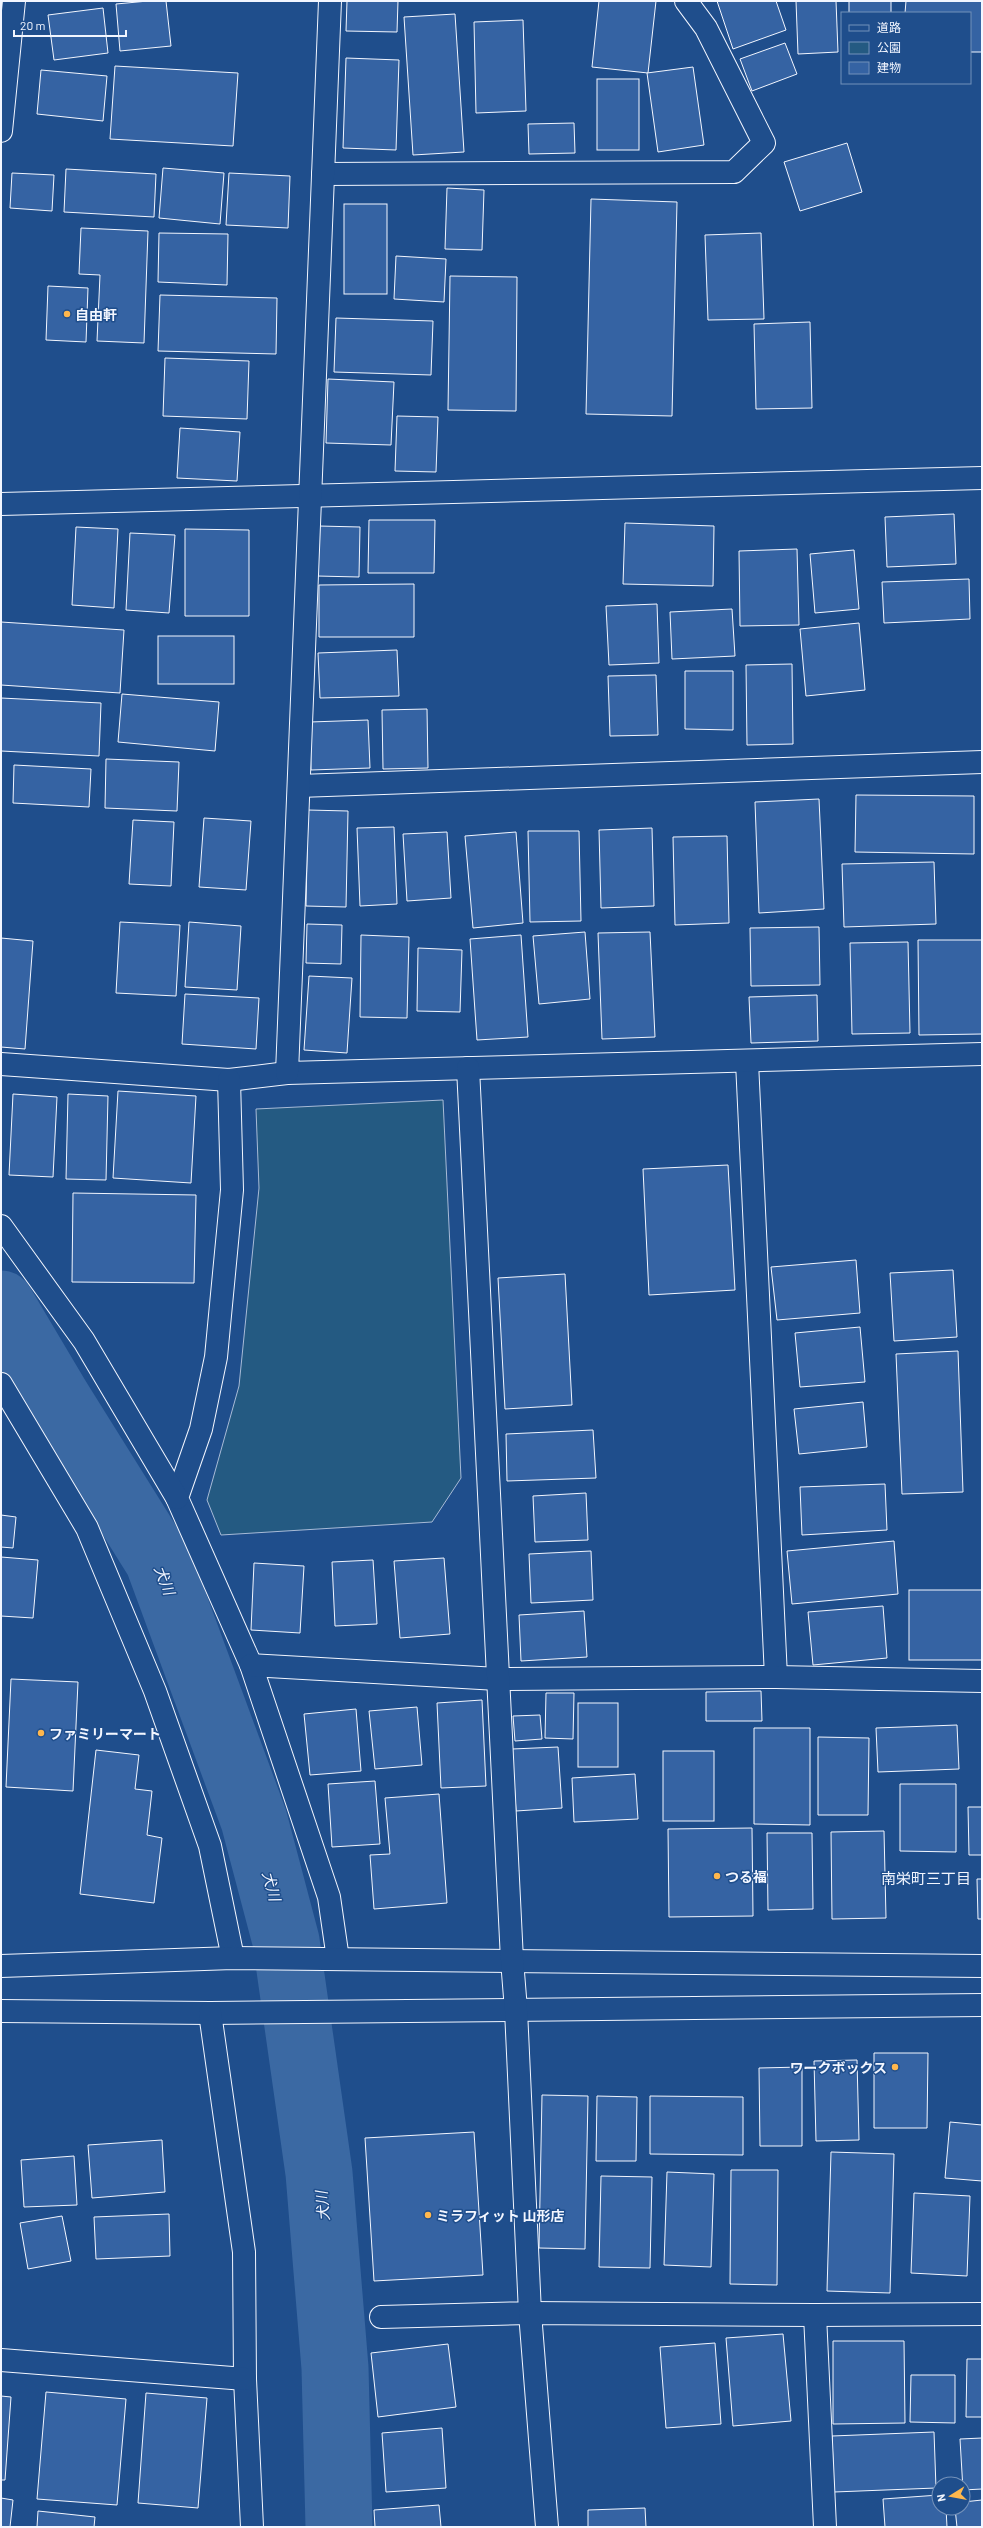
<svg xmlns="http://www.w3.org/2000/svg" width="983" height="2528" font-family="Barlow,'Noto Sans JP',sans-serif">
<rect width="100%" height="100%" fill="#1f4e8c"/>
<!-- green -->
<path fill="#245a82" stroke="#a8bbd7" d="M 443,1100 L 461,1478 L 432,1522 L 221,1535 L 207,1500 L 239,1386 L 259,1188 L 256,1109 Z"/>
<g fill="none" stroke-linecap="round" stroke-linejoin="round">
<!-- river -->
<path stroke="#3b69a3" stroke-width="67" d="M 1,1304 L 58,1400 L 158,1560 L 254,1820 L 286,1941 L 319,2173 L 335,2368 L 339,2527"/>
</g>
<!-- building -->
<g fill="#3563a3" stroke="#f2f6ff">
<path d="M 148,1 L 166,1 L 171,46 L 120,51 L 116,4 Z"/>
<path d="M 347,1 L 398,1 L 397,32 L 346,31 Z"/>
<path d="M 599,1 L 656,1 L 648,73 L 592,67 Z"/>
<path d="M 717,1 L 776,1 L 786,30 L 733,49 Z"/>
<path d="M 796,1 L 836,1 L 838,52 L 798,54 Z"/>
<rect x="849" y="1" width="42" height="12"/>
<path d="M 906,1 L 982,1 L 982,52 L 970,52 L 970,13 L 905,13 Z"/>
<path d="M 103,8 L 108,53 L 54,60 L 48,15 Z"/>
<path d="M 455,14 L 464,152 L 413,155 L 404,17 Z"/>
<path d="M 523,20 L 526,111 L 476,113 L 474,22 Z"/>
<path d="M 785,43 L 797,74 L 752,91 L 740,59 Z"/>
<path d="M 346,58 L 399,60 L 396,150 L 343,148 Z"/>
<path d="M 115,66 L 238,73 L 233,146 L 110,139 Z"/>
<path d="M 693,67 L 704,145 L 658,152 L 647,73 Z"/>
<path d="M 41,70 L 107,76 L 103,121 L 37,114 Z"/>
<rect x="597" y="79" width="42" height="71"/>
<path d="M 574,123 L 575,153 L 529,154 L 528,124 Z"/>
<path d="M 847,143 L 862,192 L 800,211 L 784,162 Z"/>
<path d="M 163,168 L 224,173 L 220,224 L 159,218 Z"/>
<path d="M 66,169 L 156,174 L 154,217 L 64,212 Z"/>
<path d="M 12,173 L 54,175 L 52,211 L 10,208 Z"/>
<path d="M 229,173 L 290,176 L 288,228 L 226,225 Z"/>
<path d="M 447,188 L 484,190 L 482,250 L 445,249 Z"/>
<path d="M 591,199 L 677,202 L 672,416 L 586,414 Z"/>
<rect x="344" y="204" width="43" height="90"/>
<path d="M 81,228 L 148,231 L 144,343 L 97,341 L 100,275 L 79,274 Z"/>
<path d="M 159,233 L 228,234 L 227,285 L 158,282 Z"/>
<path d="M 761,233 L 764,319 L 708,320 L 705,235 Z"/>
<path d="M 396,256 L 446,259 L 444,302 L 394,299 Z"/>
<path d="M 450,276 L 517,277 L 516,411 L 448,410 Z"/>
<path d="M 48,286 L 88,288 L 86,342 L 46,340 Z"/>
<path d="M 160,295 L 277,298 L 276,354 L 158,351 Z"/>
<path d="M 336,318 L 433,321 L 431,375 L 334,372 Z"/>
<path d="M 810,322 L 812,408 L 756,409 L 754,324 Z"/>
<path d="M 165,358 L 249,361 L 247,419 L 163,416 Z"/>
<path d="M 328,379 L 394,382 L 391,445 L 326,443 Z"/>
<path d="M 397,416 L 438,417 L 436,472 L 395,471 Z"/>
<path d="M 180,428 L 240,432 L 237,481 L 177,478 Z"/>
<path d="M 954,514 L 956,564 L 887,567 L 885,517 Z"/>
<path d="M 369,520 L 435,520 L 434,573 L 368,573 Z"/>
<path d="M 625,523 L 714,526 L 713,586 L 623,584 Z"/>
<path d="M 319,526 L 360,527 L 359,577 L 317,576 Z"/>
<path d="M 76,527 L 118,529 L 114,608 L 72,605 Z"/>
<path d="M 185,529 L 249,530 L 249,616 L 185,616 Z"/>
<path d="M 130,533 L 175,535 L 169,613 L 126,610 Z"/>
<path d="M 797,549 L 799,625 L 740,626 L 739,551 Z"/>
<path d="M 854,550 L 859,609 L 815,613 L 810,554 Z"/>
<path d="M 969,579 L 970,619 L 884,623 L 882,582 Z"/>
<path d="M 414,584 L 414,637 L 319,637 L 319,585 Z"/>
<path d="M 657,604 L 659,663 L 609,665 L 606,606 Z"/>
<path d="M 732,609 L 735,656 L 672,659 L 670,612 Z"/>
<path d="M 1,622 L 124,630 L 120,693 L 1,685 Z"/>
<path d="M 859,623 L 865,690 L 806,696 L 800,629 Z"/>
<rect x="158" y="636" width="76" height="48"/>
<path d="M 397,650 L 399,696 L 320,698 L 318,653 Z"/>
<path d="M 792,664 L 793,744 L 747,745 L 746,665 Z"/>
<path d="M 685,671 L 733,671 L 733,730 L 685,729 Z"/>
<path d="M 656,675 L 658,735 L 610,736 L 608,676 Z"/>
<path d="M 122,694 L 219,702 L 215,751 L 118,742 Z"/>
<path d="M 1,698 L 101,703 L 99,756 L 1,751 Z"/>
<path d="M 427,709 L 428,768 L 383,769 L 382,710 Z"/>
<path d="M 368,720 L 370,768 L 311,770 L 310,722 Z"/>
<path d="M 106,759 L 179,762 L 177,811 L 105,808 Z"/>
<path d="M 14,765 L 91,769 L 89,807 L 13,803 Z"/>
<path d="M 856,795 L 974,796 L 974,854 L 855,852 Z"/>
<path d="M 819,799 L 824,909 L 759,913 L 755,802 Z"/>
<path d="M 308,810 L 348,811 L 346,907 L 306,906 Z"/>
<path d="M 204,818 L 251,821 L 246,890 L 199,887 Z"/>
<path d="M 133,820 L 174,822 L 171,886 L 129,884 Z"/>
<path d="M 394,827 L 397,904 L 360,906 L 357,828 Z"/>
<path d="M 652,828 L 654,906 L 601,908 L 599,830 Z"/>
<path d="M 528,831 L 579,831 L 581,921 L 530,922 Z"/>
<path d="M 447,832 L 451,898 L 407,901 L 403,834 Z"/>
<path d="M 516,832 L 523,923 L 473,928 L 465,836 Z"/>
<path d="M 727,836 L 729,923 L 675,925 L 673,837 Z"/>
<path d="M 934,862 L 936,924 L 844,927 L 842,864 Z"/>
<path d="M 120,922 L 180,925 L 176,996 L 116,993 Z"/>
<path d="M 189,922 L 241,926 L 237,990 L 185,987 Z"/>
<path d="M 307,924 L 342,925 L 341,964 L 306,963 Z"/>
<path d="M 819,927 L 820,985 L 751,986 L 750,928 Z"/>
<path d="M 585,932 L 590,999 L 539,1004 L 533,936 Z"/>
<path d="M 650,932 L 655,1037 L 602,1039 L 598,933 Z"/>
<path d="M 361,935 L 409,937 L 407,1018 L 360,1017 Z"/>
<path d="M 521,935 L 528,1037 L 477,1040 L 470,939 Z"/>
<path d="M 1,938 L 33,941 L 25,1049 L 1,1047 Z"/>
<path d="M 918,940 L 982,940 L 982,1034 L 919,1035 Z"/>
<path d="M 908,942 L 910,1033 L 852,1034 L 850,943 Z"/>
<path d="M 418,948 L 462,950 L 460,1012 L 417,1011 Z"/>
<path d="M 309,976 L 352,978 L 347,1053 L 304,1050 Z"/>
<path d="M 185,994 L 259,998 L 256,1049 L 182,1044 Z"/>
<path d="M 817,995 L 818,1041 L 751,1043 L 749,997 Z"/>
<path d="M 118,1091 L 196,1096 L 191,1183 L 113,1178 Z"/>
<path d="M 13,1094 L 57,1097 L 53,1177 L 9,1175 Z"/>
<path d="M 68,1094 L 108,1096 L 106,1180 L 66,1179 Z"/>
<path d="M 728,1165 L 735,1290 L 649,1295 L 643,1169 Z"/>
<path d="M 73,1193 L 196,1195 L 194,1283 L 72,1282 Z"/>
<path d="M 856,1260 L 860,1313 L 777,1320 L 771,1267 Z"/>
<path d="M 953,1270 L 957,1337 L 894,1341 L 890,1273 Z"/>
<path d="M 565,1274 L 572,1405 L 505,1409 L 498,1278 Z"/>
<path d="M 860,1327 L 865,1382 L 800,1387 L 795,1333 Z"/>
<path d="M 958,1351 L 963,1492 L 902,1494 L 896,1354 Z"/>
<path d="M 863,1402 L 867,1447 L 799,1454 L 794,1409 Z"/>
<path d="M 593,1430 L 596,1478 L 507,1481 L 506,1434 Z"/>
<path d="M 885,1484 L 887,1530 L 802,1535 L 800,1487 Z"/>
<path d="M 586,1493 L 588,1540 L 535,1542 L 533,1496 Z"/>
<path d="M 1,1515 L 16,1517 L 13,1548 L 1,1547 Z"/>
<path d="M 894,1541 L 898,1594 L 792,1604 L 787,1551 Z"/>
<path d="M 591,1551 L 593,1600 L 531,1603 L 529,1554 Z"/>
<path d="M 1,1557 L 38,1560 L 33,1618 L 1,1616 Z"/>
<path d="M 444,1558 L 450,1634 L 400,1638 L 394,1561 Z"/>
<path d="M 373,1560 L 377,1624 L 335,1626 L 332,1562 Z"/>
<path d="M 254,1563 L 304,1566 L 300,1633 L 251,1630 Z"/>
<rect x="909" y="1590" width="73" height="70"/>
<path d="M 883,1606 L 887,1658 L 813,1665 L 808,1612 Z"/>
<path d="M 584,1611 L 587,1657 L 521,1661 L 519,1615 Z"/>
<path d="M 11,1679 L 78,1682 L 73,1791 L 6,1787 Z"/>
<path d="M 761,1691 L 762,1721 L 706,1721 L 706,1692 Z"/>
<path d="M 546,1693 L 574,1693 L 573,1739 L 545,1738 Z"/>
<path d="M 482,1700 L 486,1786 L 441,1788 L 437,1703 Z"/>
<rect x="578" y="1703" width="40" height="64"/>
<path d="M 417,1707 L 422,1765 L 375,1769 L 369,1711 Z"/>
<path d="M 356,1709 L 361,1771 L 310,1775 L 304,1714 Z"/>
<path d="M 540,1715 L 542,1739 L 515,1741 L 513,1716 Z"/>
<path d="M 957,1725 L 959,1769 L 878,1772 L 876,1728 Z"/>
<path d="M 754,1728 L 810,1728 L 810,1825 L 754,1824 Z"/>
<path d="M 818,1737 L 869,1738 L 868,1815 L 818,1815 Z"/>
<path d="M 558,1747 L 562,1808 L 516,1811 L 512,1749 Z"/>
<path d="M 96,1750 L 139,1755 L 135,1789 L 152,1791 L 147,1835 L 162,1838 L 154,1903 L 80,1894 Z"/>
<rect x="663" y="1751" width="51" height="70"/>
<path d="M 635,1774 L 638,1819 L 574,1822 L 572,1778 Z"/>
<path d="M 375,1781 L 380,1844 L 332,1847 L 328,1784 Z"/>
<path d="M 900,1784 L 956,1784 L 956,1852 L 900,1851 Z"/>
<path d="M 439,1794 L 447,1903 L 374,1909 L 370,1855 L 390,1854 L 385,1798 Z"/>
<path d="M 968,1807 L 982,1807 L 982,1855 L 969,1855 Z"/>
<path d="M 752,1828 L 753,1916 L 669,1917 L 668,1829 Z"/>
<path d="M 884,1831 L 886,1918 L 832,1919 L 831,1832 Z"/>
<path d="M 767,1833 L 812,1833 L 813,1909 L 768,1910 Z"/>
<path d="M 977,1879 L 982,1879 L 982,1919 L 978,1919 Z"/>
<path d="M 874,2053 L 928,2053 L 927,2128 L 874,2128 Z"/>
<path d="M 857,2060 L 859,2140 L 816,2141 L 814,2061 Z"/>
<path d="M 802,2067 L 802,2146 L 760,2146 L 759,2068 Z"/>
<path d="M 542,2095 L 588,2096 L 585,2249 L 539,2248 Z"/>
<path d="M 597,2096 L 637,2097 L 636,2161 L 596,2161 Z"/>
<path d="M 650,2096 L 743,2097 L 743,2155 L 650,2154 Z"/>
<path d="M 950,2122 L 982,2125 L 982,2181 L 945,2178 Z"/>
<path d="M 474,2132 L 483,2275 L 374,2281 L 365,2138 Z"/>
<path d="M 162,2140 L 165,2192 L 92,2198 L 88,2145 Z"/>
<path d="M 831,2152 L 894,2154 L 890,2293 L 827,2291 Z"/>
<path d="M 74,2156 L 77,2205 L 24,2207 L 21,2160 Z"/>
<path d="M 731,2170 L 778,2170 L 777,2285 L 730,2284 Z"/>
<path d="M 667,2172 L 714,2174 L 711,2267 L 664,2265 Z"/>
<path d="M 601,2176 L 652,2177 L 650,2268 L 599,2267 Z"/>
<path d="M 914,2193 L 970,2196 L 967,2276 L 911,2273 Z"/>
<path d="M 169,2214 L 170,2256 L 96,2259 L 94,2217 Z"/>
<path d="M 62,2216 L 71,2261 L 28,2269 L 20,2223 Z"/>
<path d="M 783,2334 L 791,2421 L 733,2426 L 726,2338 Z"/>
<path d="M 833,2341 L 904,2341 L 905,2423 L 833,2424 Z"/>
<path d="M 715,2343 L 721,2424 L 666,2428 L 660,2347 Z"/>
<path d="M 448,2344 L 456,2407 L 378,2417 L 371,2353 Z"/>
<path d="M 967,2359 L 982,2359 L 982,2417 L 966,2417 Z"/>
<path d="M 911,2375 L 955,2375 L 955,2423 L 910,2422 Z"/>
<path d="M 46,2392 L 126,2399 L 117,2505 L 37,2499 Z"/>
<path d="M 146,2393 L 207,2398 L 198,2508 L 138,2503 Z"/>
<path d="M 1,2396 L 11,2397 L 5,2480 L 1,2480 Z"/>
<path d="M 442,2428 L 446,2488 L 386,2492 L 382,2433 Z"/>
<path d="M 934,2432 L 936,2488 L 834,2492 L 832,2436 Z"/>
<path d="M 982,2438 L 982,2489 L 963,2490 L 960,2439 Z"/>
<path d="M 939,2495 L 939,2508 L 946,2508 L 947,2527 L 885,2527 L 883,2499 Z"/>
<path d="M 1,2498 L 13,2500 L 10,2527 L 1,2527 Z"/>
<path d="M 982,2500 L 982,2527 L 957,2527 L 955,2508 L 963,2508 L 963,2502 Z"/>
<path d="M 439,2505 L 441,2527 L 375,2527 L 374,2510 Z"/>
<path d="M 645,2508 L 646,2527 L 588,2527 L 588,2510 Z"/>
<path d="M 38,2511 L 95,2517 L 94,2527 L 37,2527 Z"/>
</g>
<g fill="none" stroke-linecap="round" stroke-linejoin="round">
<defs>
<g id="minor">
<path d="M 1,131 L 14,1"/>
<path d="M 323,174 L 734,172 L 764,143 L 706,28 L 686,1"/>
<path d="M 1,504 L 982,478"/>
<path d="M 299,786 L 982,762"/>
<path d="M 747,1062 L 776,1677"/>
<path d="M 1,1064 L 229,1080 L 287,1073 L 982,1054"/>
<path d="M 287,1073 L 330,1"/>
<path d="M 229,1080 L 232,1190 L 216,1357 L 201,1429 L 177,1498 L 251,1665 L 329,1897 L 338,1959"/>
<path d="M 1,1226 L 84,1341 L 177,1498"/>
<path d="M 1,1384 L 87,1528 L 155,1691 L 210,1846 L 233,1958"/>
<path d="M 251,1665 L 498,1679 L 776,1677 L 982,1681"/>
<path d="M 1,1966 L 233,1958 L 982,1966"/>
<path d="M 1,2011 L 210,2013 L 982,2005"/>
<path d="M 210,2013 L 244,2252 L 245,2379 L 252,2527"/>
<path d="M 815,2315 L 825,2527"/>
<path d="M 381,2317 L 530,2313 L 516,2010 L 512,1960 L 468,1068"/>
<path d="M 1,2360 L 245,2379"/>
<path d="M 547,2527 L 530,2313 L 815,2315 L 982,2314"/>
</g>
</defs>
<!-- minor casing -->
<use href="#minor" stroke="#f2f6ff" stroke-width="24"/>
<!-- minor -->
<use href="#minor" stroke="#1f4e8c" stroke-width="22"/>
</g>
<!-- markers -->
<g fill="#ffb74d" stroke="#1f4e8c" stroke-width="1.5">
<circle cx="67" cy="314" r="4"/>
<circle cx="41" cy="1733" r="4"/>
<circle cx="717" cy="1876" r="4"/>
<circle cx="895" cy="2067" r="4"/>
<circle cx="428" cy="2215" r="4"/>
</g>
<g text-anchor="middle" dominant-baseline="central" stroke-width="3" stroke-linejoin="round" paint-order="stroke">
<!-- poi labels -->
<g font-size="14" font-weight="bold" fill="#f2f6ff" stroke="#1f4e8c" text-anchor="start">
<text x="75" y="314">自由軒</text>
<text x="49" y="1733">ファミリーマート</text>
<text x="725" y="1876">つる福</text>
<text x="887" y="2067" text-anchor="end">ワークボックス</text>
<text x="436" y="2215">ミラフィット 山形店</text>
</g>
<!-- water labels -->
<g font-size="15" font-style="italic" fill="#f2f6ff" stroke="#1f4e8c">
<text transform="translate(165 1580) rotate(69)">犬川</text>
<text transform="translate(272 1886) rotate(75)">犬川</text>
<text transform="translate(322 2206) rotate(-95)">犬川</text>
</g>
<!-- neighbourhood labels -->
<g font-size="15" fill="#f2f6ff" stroke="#1f4e8c">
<text x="926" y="1878">南栄町三丁目</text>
</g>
</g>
<!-- border -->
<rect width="983" height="2528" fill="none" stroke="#f2f6ff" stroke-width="4"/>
<!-- legend -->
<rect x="841" y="12" width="130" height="72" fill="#1f4e8c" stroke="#7391ba"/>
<rect x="849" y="25" width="20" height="6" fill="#1f4e8c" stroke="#7391ba"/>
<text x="877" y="32" font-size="12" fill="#f2f6ff">道路</text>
<rect x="849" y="42" width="20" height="12" fill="#245a82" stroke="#7391ba"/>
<text x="877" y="52" font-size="12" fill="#f2f6ff">公園</text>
<rect x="849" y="62" width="20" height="12" fill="#3563a3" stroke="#7391ba"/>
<text x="877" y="72" font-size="12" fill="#f2f6ff">建物</text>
<!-- north arrow -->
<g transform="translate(951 2496) rotate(259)"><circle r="19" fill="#1f4e8c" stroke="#7391ba"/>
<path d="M0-3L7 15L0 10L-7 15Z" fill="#ffb74d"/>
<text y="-6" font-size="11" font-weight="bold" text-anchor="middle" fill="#f2f6ff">N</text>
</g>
<!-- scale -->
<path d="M14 30v6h112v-6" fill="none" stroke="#f2f6ff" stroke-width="2"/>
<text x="20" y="30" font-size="12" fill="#f2f6ff" stroke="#1f4e8c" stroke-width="3" paint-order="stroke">20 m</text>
</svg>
